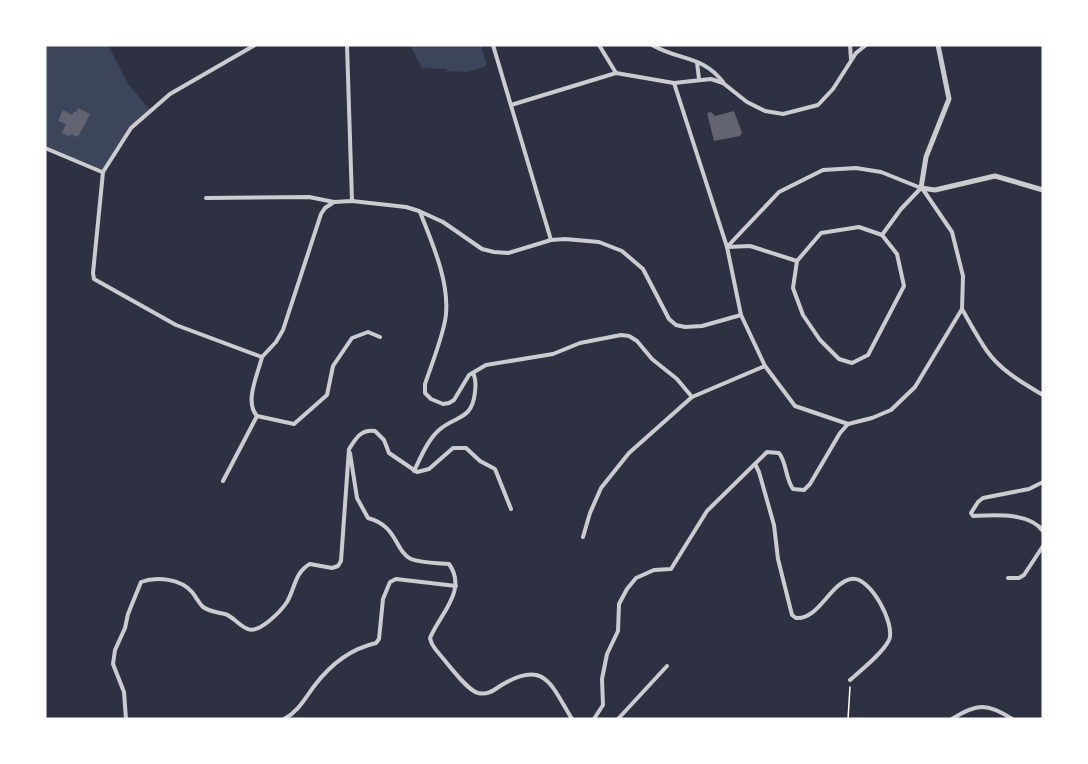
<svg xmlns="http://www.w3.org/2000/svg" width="1088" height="764" font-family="'Roboto Condensed',sans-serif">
<rect width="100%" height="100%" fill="#2d3142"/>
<!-- green -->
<g fill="#3c4559">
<path d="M 45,45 L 108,45 L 128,84 L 151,111 L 131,128 L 103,172 L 45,148 Z"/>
<path d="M 410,45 L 481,45 L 487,66 L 467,72 L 447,71 L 447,69 L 422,68 Z"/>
</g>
<!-- building -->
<g fill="#626471">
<path d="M 78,108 L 90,114 L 78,137 L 71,134 L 70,137 L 62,133 L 66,124 L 58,121 L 63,110 L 72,115 L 74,111 L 76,112 Z"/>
<path d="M 734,111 L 742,133 L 740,136 L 714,141 L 707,113 L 711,112 L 715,116 Z"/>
</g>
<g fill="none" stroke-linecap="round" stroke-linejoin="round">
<!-- path -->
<path stroke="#fff" stroke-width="1.5" d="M 848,719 L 850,687"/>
<!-- minor -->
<g stroke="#caccd0" stroke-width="4">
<path d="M 255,45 L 170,94 L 131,128 L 103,172 L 93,273 L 94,279 L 176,325 L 262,357 L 276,342 L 283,330 L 321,214 L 325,208 L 334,202"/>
<path d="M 347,45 L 352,201"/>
<path d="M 493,45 L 551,240"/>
<path d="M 599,45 L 616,73"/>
<path d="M 652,45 C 680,61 702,55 723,82"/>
<path d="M 850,45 L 851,59"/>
<path d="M 697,62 L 699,79"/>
<path d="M 674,83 L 727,247 L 741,315 L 765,366 L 795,406 L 848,424"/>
<path d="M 511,105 L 616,73 L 674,83 L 711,79 L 723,83 L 747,102 L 765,111 L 783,114 L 818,105 L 833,89 L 856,53 L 866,45"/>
<path d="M 45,148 L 102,172"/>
<path d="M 206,198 L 309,197 L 334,202 L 352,201 L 406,207 L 419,211 L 443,222 L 482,249 L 494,252 L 508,253 L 551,240 L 565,239 L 599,242 L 622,251 L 643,269 L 669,319 L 676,325 L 685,327 L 702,326 L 741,315"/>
<path d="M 420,212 C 432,243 449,280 446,314 C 445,331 431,366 425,384 L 425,393 L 431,399 L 443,404 L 449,403 L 454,400 L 469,375 L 486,365 L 553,354 L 580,343 L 621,335 L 629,336 L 637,341 L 652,359 L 677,379 L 692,397"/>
<path d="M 727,247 L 750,246 L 797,261 L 793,288 L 803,315 L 820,340 L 839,359 L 852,363 L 868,355 L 904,286 L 897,254 L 882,235 L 901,209 L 921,188"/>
<path d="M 727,247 L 779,192 L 823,170 L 856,168 L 881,172 L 921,188"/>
<path d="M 797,261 L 821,233 L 859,227 L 882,235"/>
<path d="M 962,309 C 970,323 978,338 987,351 C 1001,371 1023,383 1043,395"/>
<path d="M 262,357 C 258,374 244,402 257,416 L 294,424 L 327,395 L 333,366 L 352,338 L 368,332 L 380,337"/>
<path d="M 350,453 L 357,498 L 368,518 C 398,526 394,550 411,559 C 421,563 438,563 449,564 C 468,590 440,614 430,638 L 432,644 L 436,650 C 445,660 466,690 478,693 C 487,695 493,691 500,686 C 545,658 551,685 572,719"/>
<path d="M 755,464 L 759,472 L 774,525 L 778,559 L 792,615 L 796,618 C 819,620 830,583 851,579 C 870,575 896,625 889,640 C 883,653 861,670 850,680"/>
<path d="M 414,471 C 421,457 427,441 439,430 C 456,415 472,421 475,392 C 476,385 476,379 473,373"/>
<path d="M 223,481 L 257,416"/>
<path d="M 1043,482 L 1029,489 L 983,498 L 978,502 L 971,513 L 973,516 C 994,515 1029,512 1043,531"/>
<path d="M 583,537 L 590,513 L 601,488 L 629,453 L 692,397 L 765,366"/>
<path d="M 1008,578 L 1019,578 L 1024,575 L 1043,546"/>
<path d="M 126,719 L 124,692 L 113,664 L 115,650 L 125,628 L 128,614 L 141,582 C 157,576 181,579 192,592 C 196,597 199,603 203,607 C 210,612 217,612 225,614 C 234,617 239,626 248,629 C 259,634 281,611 287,602 C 295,588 295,572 310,564 L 332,568 L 338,566 L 341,561 L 349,449 C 356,438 361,429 375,431 L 384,440 L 389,453 L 417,472 L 429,469 L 453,448 L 466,448 L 480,461 L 495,469 L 511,509"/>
<path d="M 284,719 C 299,711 305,698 315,685 C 331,664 350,649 376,643 L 379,639 L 383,599 L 390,582 L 396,579 L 456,586"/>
<path d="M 594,719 L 603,705 L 602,679 L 607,654 L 618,631 L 619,604 L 627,589 L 636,578 L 654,570 L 671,569 L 707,511 L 767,452 L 779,453 C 787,463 785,478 793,489 L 804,490 L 810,484 L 840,433 L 848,424 L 872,418 L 891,410 L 915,387 L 962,309 L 963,276 L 952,232 L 922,188"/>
<path d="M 618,719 L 667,666"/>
<path d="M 952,719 C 977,703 988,703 1012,719"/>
</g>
<!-- tertiary -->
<path stroke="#caccd0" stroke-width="5" d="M 938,45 L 949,99 L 926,157 L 921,188 L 935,190 L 995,176 L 1043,190"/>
</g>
<!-- border -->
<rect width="1088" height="764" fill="none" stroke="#ffffff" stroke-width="93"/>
</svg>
